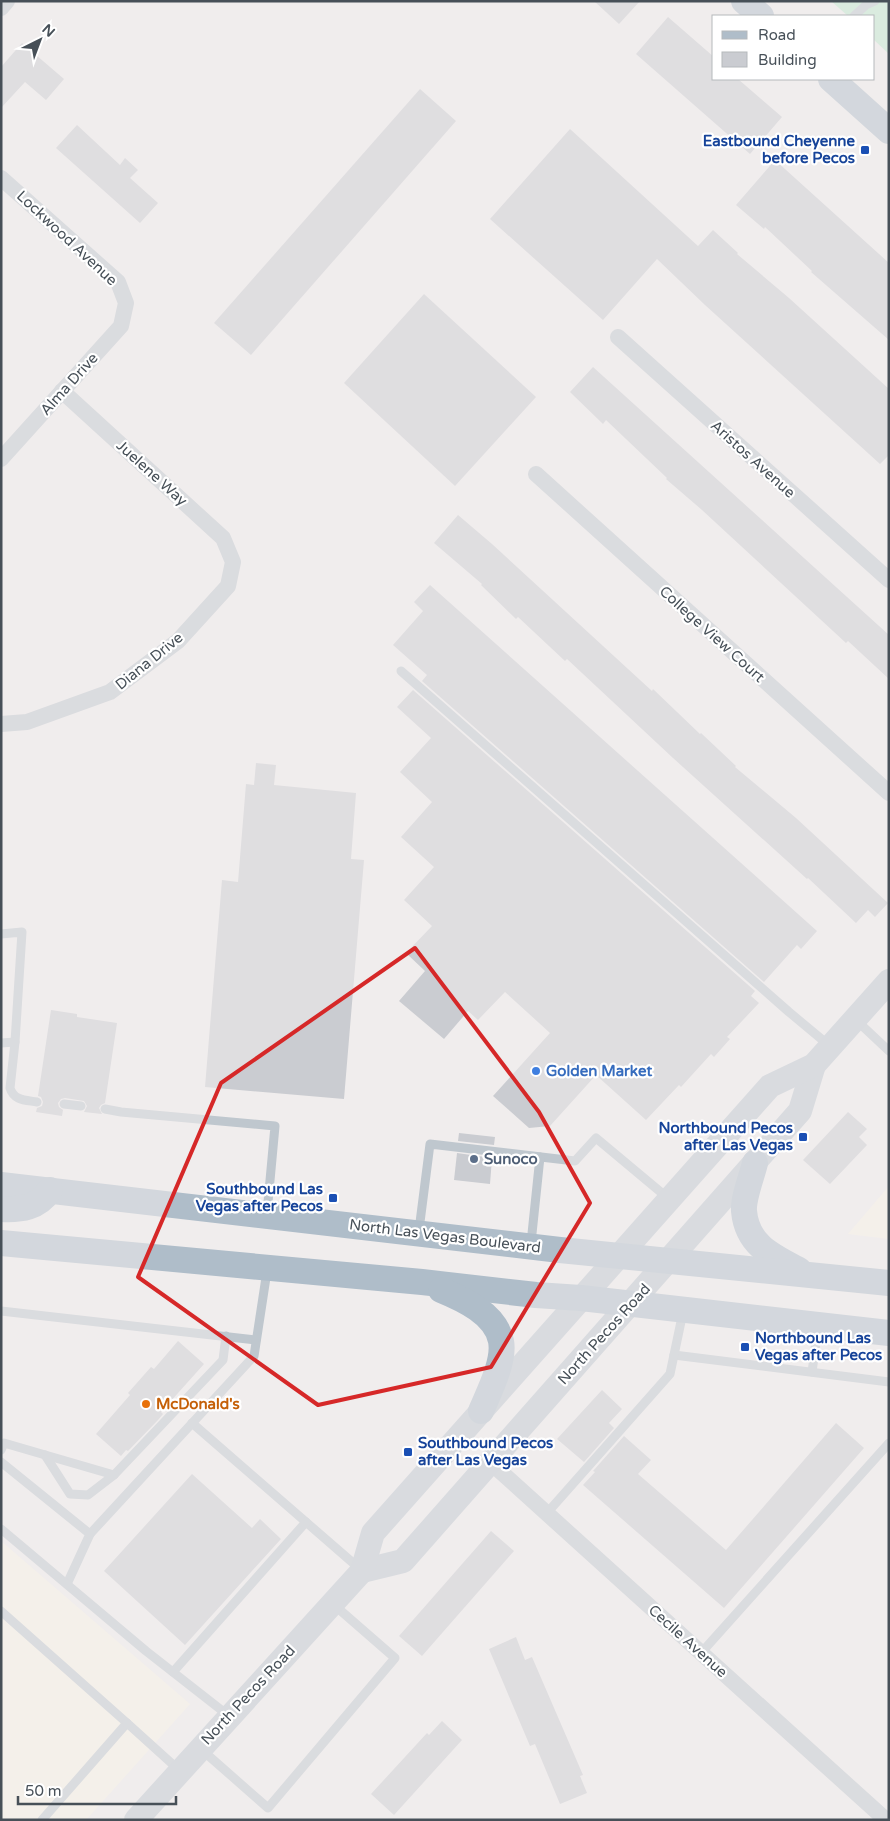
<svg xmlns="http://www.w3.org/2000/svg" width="890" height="1821" font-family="'Varela Round',sans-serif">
<rect width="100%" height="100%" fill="#f0eded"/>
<!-- commercial -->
<g fill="#f9f4e7">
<path d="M 889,1186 L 889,1239 L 848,1234 Z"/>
<path d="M 1,1541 L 190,1704 L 86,1820 L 1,1820 Z"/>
</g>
<!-- green -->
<path fill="#bfe9cf" d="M 831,1 L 889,1 L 889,54 L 874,40 L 874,16 L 848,16 Z"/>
<!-- building -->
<g fill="#caccd1">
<path d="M 594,1 L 640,1 L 619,24 Z"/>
<path d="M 668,17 L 714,57 L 714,79 L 738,79 L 782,117 L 750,154 L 636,54 Z"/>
<path d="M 22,43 L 64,79 L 46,100 L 25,82 L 1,108 L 1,67 Z"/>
<path d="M 420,89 L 456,121 L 251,355 L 214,323 Z"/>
<path d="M 77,125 L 120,165 L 125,158 L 138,170 L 130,178 L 158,203 L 140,223 L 56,148 Z"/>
<path d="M 570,129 L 698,246 L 713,230 L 738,253 L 737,254 L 789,298 L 889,389 L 889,455 L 880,464 L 705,305 L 657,259 L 603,320 L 490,219 Z"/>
<path d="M 775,160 L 889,263 L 889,340 L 811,272 L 812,271 L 765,227 L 764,229 L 736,205 Z"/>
<path d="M 424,294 L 536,397 L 455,486 L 344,383 Z"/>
<path d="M 593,367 L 889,635 L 889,679 L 848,641 L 846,643 L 702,510 L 666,479 L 667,478 L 606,420 L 603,424 L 570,392 Z"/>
<path d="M 458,515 L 492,544 L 652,691 L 653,689 L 700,734 L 701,733 L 736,766 L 735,767 L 796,818 L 888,903 L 875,917 L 868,910 L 856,923 L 808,878 L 807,879 L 673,758 L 567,659 L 565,661 L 518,617 L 516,619 L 481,585 L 482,584 L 434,543 Z"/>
<path d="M 430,585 L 817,931 L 801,949 L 797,945 L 764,982 L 422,681 L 427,675 L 393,645 L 423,611 L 414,602 Z"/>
<path d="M 413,690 L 755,991 L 751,996 L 759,1003 L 727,1037 L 730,1039 L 714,1057 L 711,1054 L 681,1087 L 679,1085 L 646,1120 L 596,1075 L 550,1126 L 529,1128 L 493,1096 L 550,1033 L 505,992 L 478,1020 L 468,1011 L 444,1039 L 399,1001 L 425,971 L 406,953 L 432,926 L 404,900 L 434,867 L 401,837 L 432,802 L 400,772 L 431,738 L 397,707 Z"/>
<path d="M 256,763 L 276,765 L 274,785 L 356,793 L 351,859 L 364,860 L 344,1099 L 205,1087 L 222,880 L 238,882 L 246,784 L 254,785 Z"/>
<path d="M 51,1010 L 77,1014 L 77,1017 L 117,1023 L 105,1103 L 101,1105 L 99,1108 L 102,1114 L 84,1112 L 87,1106 L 84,1101 L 65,1098 L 61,1099 L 58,1103 L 59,1107 L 63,1110 L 62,1116 L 36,1112 L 37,1108 L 42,1106 L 43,1102 L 41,1097 L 38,1096 Z"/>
<path d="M 848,1112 L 867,1129 L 859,1137 L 867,1145 L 830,1184 L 803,1160 Z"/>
<path d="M 459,1133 L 495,1137 L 494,1145 L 458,1141 Z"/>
<path d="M 457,1153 L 492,1158 L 490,1184 L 454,1180 Z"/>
<path d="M 178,1341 L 204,1364 L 161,1412 L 163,1414 L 158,1420 L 128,1451 L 126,1450 L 121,1456 L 96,1434 L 130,1395 L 128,1393 L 151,1367 L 154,1369 Z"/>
<path d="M 602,1390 L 622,1409 L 609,1423 L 614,1428 L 584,1462 L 557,1439 Z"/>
<path d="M 836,1423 L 864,1448 L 724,1608 L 583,1485 L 595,1472 L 593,1471 L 624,1436 L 651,1460 L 638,1474 L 726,1550 Z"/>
<path d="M 192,1474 L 252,1528 L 260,1519 L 281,1539 L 185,1645 L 104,1571 Z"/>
<path d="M 491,1531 L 514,1551 L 422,1656 L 399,1636 Z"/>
<path d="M 516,1637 L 525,1660 L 532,1657 L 583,1775 L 580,1776 L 587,1793 L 560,1804 L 535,1744 L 530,1746 L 489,1649 Z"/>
<path d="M 442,1721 L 462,1740 L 394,1815 L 371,1794 L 427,1733 L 429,1735 Z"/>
</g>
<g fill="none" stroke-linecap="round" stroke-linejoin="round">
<!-- service -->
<g stroke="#bfc7ce" stroke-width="9">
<path d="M 854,16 L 866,5 L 875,1"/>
<path d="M 401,671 L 789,1012 L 831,1047"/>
<path d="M 1,934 L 22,932 L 15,1042 L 10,1088 C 14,1101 26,1100 37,1102"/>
<path d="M 856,1020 L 889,1051"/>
<path d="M 1,1043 L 15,1042"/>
<path d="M 64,1104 L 81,1106"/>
<path d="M 105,1109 L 121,1112 L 275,1126 L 267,1213"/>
<path d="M 419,1230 L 430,1144 L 575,1161 L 596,1138 L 669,1199"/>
<path d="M 531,1243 L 540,1157"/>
<path d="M 1,1311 L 256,1340"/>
<path d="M 674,1355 L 889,1382"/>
<path d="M 812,1372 L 818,1328"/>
<path d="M 192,1423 L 360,1569"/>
<path d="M 1,1450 L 4,1443 L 114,1475 L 223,1360 L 226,1336"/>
<path d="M 45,1455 L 70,1494 L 88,1495 L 114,1475"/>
<path d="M 1,1462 L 90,1534 L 67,1584"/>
<path d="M 547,1513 L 670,1374 L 683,1312"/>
<path d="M 1,1529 L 146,1651 L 229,1716"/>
<path d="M 90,1534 L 254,1356 L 267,1271"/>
<path d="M 1,1611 L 127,1723 L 42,1820"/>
<path d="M 701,1653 L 889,1443"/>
<path d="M 173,1672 L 306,1522"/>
<path d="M 127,1723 L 179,1770"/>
<path d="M 202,1750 L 268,1808 L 395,1658 L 333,1604"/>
</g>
<!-- minor -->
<g stroke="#bfc7ce" stroke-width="16">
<path d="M 1,8 L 7,1"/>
<path d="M 1,178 L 118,282 L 126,303 L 121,326 L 1,459"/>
<path d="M 618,337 L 889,580"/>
<path d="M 536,474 L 889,793"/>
<path d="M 1,724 L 27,722 L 110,692 L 178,641 L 228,586 L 233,562 L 223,538 L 62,391"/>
<path d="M 490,1462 L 886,1820"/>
</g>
<!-- secondary -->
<g stroke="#bcc6cf" stroke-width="24">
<path d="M 362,1571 L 403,1561 L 800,1111 L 814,1065"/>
<path d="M 136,1820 L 362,1571 L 373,1533 L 770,1086 L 814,1065 L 889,981"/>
</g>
<!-- primary -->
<g stroke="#afbdc9" stroke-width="26">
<path d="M 744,1 L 761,16"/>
<path d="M 831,79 L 889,131"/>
<path d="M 755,1163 C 752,1176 743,1198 744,1211 C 747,1245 772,1256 799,1270"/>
<path d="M 1,1185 L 560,1250 L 889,1283"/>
<path d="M 1,1209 C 21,1210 38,1208 50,1190"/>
<path d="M 1,1243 L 422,1282 L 536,1295 L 581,1298 L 889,1333"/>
<path d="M 441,1290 C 463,1299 496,1314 501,1341 C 505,1361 489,1392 481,1411"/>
</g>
</g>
<!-- marked area -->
<path d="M0 0H890V1821H0ZM 415,948 L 539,1112 L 590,1203 L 491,1367 L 318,1405 L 138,1277 L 221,1083 Z" fill="#f0eded" fill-opacity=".55" fill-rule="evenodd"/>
<path fill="none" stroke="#d62828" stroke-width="4" stroke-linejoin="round" d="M 415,948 L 539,1112 L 590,1203 L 491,1367 L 318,1405 L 138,1277 L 221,1083 Z"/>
<!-- markers -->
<g fill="#1a4fb4" stroke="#fff" stroke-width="2">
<rect x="860" y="145" width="10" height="10" rx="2.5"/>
<rect x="798" y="1132" width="10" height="10" rx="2.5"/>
<rect x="328" y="1193" width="10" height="10" rx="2.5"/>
<rect x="740" y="1342" width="10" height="10" rx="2.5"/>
<rect x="403" y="1447" width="10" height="10" rx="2.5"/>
</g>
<circle fill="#3f7fe0" stroke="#fff" stroke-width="2" cx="536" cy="1071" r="5"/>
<circle fill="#5c6f8a" stroke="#fff" stroke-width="2" cx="474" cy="1159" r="5"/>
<circle fill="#e8710a" stroke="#fff" stroke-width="2" cx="146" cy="1404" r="5"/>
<g text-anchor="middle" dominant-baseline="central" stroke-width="4.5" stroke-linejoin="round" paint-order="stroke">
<!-- transit labels -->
<g font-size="15" font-weight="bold" fill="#164399" stroke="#fff" text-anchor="end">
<text x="855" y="141">Eastbound Cheyenne<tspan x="855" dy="17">before Pecos</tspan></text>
<text x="793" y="1128">Northbound Pecos<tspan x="793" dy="17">after Las Vegas</tspan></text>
<text x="323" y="1189">Southbound Las<tspan x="323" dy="17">Vegas after Pecos</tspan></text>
<text x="755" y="1338" text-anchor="start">Northbound Las<tspan x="755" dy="17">Vegas after Pecos</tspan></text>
<text x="418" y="1443" text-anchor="start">Southbound Pecos<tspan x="418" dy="17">after Las Vegas</tspan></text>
</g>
<!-- street labels -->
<g font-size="15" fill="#475058" stroke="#fff">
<text transform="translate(67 238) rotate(43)">Lockwood Avenue</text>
<text transform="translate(69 384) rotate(-48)">Alma Drive</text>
<text transform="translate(753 459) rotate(42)">Aristos Avenue</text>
<text transform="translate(152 473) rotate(42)">Juelene Way</text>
<text transform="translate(712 634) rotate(42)">College View Court</text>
<text transform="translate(149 661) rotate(-39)">Diana Drive</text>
<text transform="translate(445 1236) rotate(7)">North Las Vegas Boulevard</text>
<text transform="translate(604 1334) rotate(-48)">North Pecos Road</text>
<text transform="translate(688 1641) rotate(42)">Cecile Avenue</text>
<text transform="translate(248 1695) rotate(-47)">North Pecos Road</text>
</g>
<!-- shop labels -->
<g font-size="15" font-weight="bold" fill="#366cbe" stroke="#fff" text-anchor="start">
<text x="546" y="1071">Golden Market</text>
</g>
<!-- service labels -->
<g font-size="15" font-weight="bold" fill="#4e5e75" stroke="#fff" text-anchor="start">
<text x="484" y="1159">Sunoco</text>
</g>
<!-- food labels -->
<g font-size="15" font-weight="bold" fill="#c56008" stroke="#fff" text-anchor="start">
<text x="156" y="1404">McDonald's</text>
</g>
</g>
<!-- border -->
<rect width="890" height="1821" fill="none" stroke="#475058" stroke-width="5"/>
<!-- legend -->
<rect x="712" y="15" width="162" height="65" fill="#ffffff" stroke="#b5b9bc"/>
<rect x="722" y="31" width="25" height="8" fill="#afbdc9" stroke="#b5b9bc"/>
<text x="758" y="40" font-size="15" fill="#475058">Road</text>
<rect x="722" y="52" width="25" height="15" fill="#caccd1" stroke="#b5b9bc"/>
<text x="758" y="65" font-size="15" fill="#475058">Building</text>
<!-- north arrow -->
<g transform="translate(40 40) rotate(42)" stroke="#ffffff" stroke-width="4" paint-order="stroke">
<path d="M0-4L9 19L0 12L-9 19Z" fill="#475058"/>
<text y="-8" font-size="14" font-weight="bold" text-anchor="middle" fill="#475058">N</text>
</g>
<!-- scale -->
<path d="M18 1796v8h158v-8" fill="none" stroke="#475058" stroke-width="2.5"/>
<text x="25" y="1796" font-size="15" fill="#475058" stroke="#ffffff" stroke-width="4" paint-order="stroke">50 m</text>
</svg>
